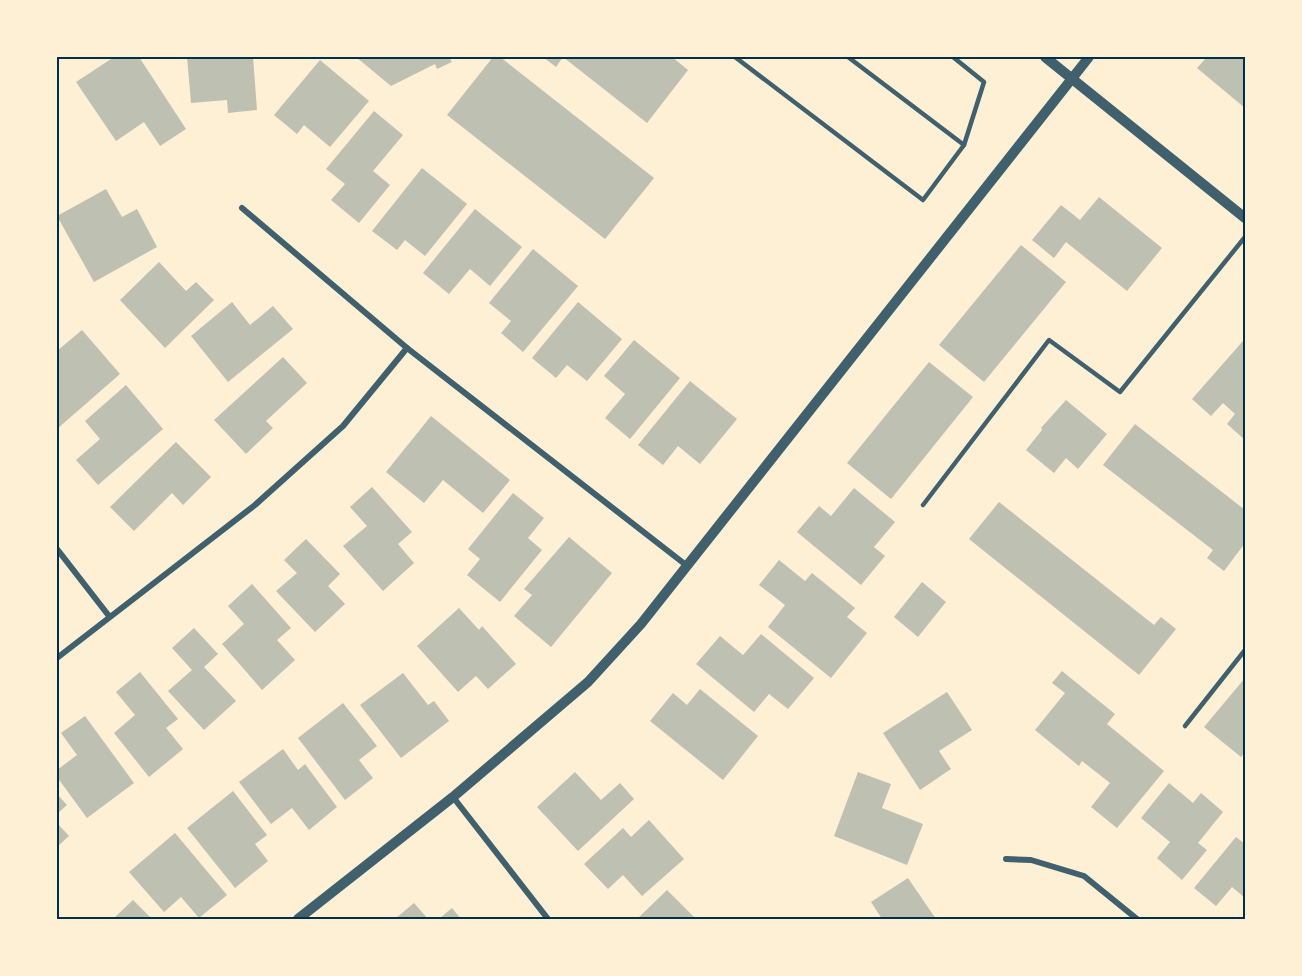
<svg xmlns="http://www.w3.org/2000/svg" width="1302" height="976" font-family="Helvetica,sans-serif">
<rect width="100%" height="100%" fill="#fdf0d5"/>
<!-- building -->
<g fill="#bec0b2">
<path d="M 114,57 L 139,57 L 186,129 L 160,146 L 144,122 L 116,141 L 76,82 Z"/>
<path d="M 187,57 L 253,57 L 257,110 L 228,113 L 227,100 L 191,103 Z"/>
<path d="M 356,57 L 449,57 L 452,62 L 437,69 L 435,64 L 391,86 Z"/>
<path d="M 493,57 L 500,57 L 654,178 L 605,239 L 447,115 Z"/>
<path d="M 543,57 L 672,57 L 688,70 L 647,123 L 563,57 L 556,67 Z"/>
<path d="M 1207,57 L 1245,57 L 1245,108 L 1197,68 Z"/>
<path d="M 320,60 L 369,101 L 330,147 L 304,125 L 297,134 L 274,115 Z"/>
<path d="M 374,111 L 403,135 L 373,171 L 390,185 L 359,223 L 331,200 L 345,184 L 326,169 Z"/>
<path d="M 422,168 L 467,204 L 425,256 L 405,240 L 397,250 L 372,231 Z"/>
<path d="M 106,189 L 122,217 L 137,209 L 157,247 L 94,282 L 57,216 Z"/>
<path d="M 1099,197 L 1162,248 L 1127,291 L 1066,242 L 1054,258 L 1032,240 L 1061,205 L 1080,220 Z"/>
<path d="M 475,209 L 522,247 L 490,286 L 470,269 L 449,294 L 423,273 Z"/>
<path d="M 1021,245 L 1066,282 L 984,382 L 939,345 Z"/>
<path d="M 533,249 L 578,286 L 523,352 L 501,333 L 511,321 L 489,303 Z"/>
<path d="M 159,262 L 186,291 L 196,282 L 214,300 L 165,348 L 120,300 Z"/>
<path d="M 232,302 L 250,325 L 273,306 L 293,329 L 228,382 L 191,336 Z"/>
<path d="M 578,302 L 622,339 L 587,381 L 567,365 L 556,378 L 532,358 Z"/>
<path d="M 82,330 L 120,374 L 57,429 L 57,351 Z"/>
<path d="M 634,340 L 680,378 L 630,439 L 605,418 L 625,394 L 604,376 Z"/>
<path d="M 1243,341 L 1245,343 L 1245,440 L 1227,424 L 1235,414 L 1223,403 L 1211,416 L 1192,399 Z"/>
<path d="M 283,357 L 307,383 L 266,421 L 273,428 L 246,454 L 214,420 Z"/>
<path d="M 929,362 L 973,397 L 891,499 L 847,463 Z"/>
<path d="M 690,381 L 737,419 L 700,464 L 678,446 L 663,465 L 638,445 Z"/>
<path d="M 126,385 L 163,429 L 98,485 L 76,460 L 100,439 L 85,421 Z"/>
<path d="M 1066,400 L 1107,434 L 1078,469 L 1066,458 L 1054,473 L 1026,450 L 1042,430 L 1041,428 Z"/>
<path d="M 431,416 L 510,480 L 483,513 L 443,480 L 424,503 L 386,472 Z"/>
<path d="M 1135,424 L 1245,510 L 1245,543 L 1224,571 L 1207,558 L 1213,550 L 1103,465 Z"/>
<path d="M 176,442 L 211,477 L 183,505 L 172,493 L 134,531 L 110,507 Z"/>
<path d="M 372,487 L 412,532 L 398,544 L 414,563 L 383,591 L 343,546 L 367,526 L 350,507 Z"/>
<path d="M 854,488 L 895,522 L 874,547 L 885,556 L 861,585 L 797,532 L 819,506 L 831,516 Z"/>
<path d="M 513,493 L 544,518 L 528,538 L 542,550 L 500,602 L 467,575 L 480,559 L 468,549 Z"/>
<path d="M 999,502 L 1154,625 L 1161,617 L 1176,629 L 1139,675 L 969,539 Z"/>
<path d="M 569,537 L 612,573 L 551,647 L 514,616 L 532,595 L 524,589 Z"/>
<path d="M 306,539 L 340,574 L 328,586 L 345,604 L 315,632 L 276,591 L 297,573 L 284,560 Z"/>
<path d="M 779,560 L 805,581 L 812,573 L 855,608 L 847,617 L 867,633 L 831,678 L 768,627 L 785,605 L 759,585 Z"/>
<path d="M 922,582 L 946,602 L 918,637 L 894,617 Z"/>
<path d="M 252,584 L 291,628 L 277,640 L 295,660 L 262,690 L 222,644 L 244,624 L 228,606 Z"/>
<path d="M 459,608 L 479,630 L 482,626 L 516,664 L 488,689 L 476,676 L 458,692 L 417,646 Z"/>
<path d="M 194,628 L 218,654 L 204,667 L 236,701 L 204,730 L 168,691 L 192,670 L 172,648 Z"/>
<path d="M 761,634 L 814,678 L 788,709 L 769,694 L 754,712 L 696,664 L 720,636 L 743,655 Z"/>
<path d="M 1062,671 L 1115,714 L 1107,724 L 1164,771 L 1117,828 L 1091,807 L 1110,783 L 1082,761 L 1079,766 L 1035,730 L 1065,693 L 1052,683 Z"/>
<path d="M 140,672 L 178,719 L 166,728 L 183,749 L 149,777 L 114,733 L 135,715 L 116,692 Z"/>
<path d="M 403,673 L 428,705 L 434,701 L 449,721 L 401,758 L 360,705 Z"/>
<path d="M 1245,678 L 1245,752 L 1241,757 L 1204,727 Z"/>
<path d="M 700,689 L 758,736 L 723,780 L 650,721 L 673,693 L 687,705 Z"/>
<path d="M 947,692 L 972,730 L 939,751 L 951,769 L 920,790 L 883,733 Z"/>
<path d="M 343,703 L 377,746 L 359,760 L 373,778 L 345,800 L 298,738 Z"/>
<path d="M 85,716 L 134,783 L 87,818 L 57,777 L 57,770 L 77,755 L 61,733 Z"/>
<path d="M 283,749 L 298,770 L 305,764 L 337,807 L 309,830 L 292,808 L 271,824 L 239,782 Z"/>
<path d="M 575,772 L 601,800 L 620,783 L 634,799 L 578,851 L 537,807 Z"/>
<path d="M 858,772 L 891,784 L 882,808 L 923,824 L 907,865 L 834,836 Z"/>
<path d="M 1169,783 L 1193,803 L 1201,793 L 1223,812 L 1198,843 L 1207,850 L 1182,880 L 1157,858 L 1170,842 L 1141,818 Z"/>
<path d="M 233,791 L 267,835 L 255,844 L 268,861 L 235,888 L 187,828 Z"/>
<path d="M 57,794 L 67,805 L 57,814 Z"/>
<path d="M 649,820 L 684,859 L 642,896 L 623,875 L 608,889 L 584,864 L 623,828 L 631,837 Z"/>
<path d="M 57,823 L 69,836 L 57,847 Z"/>
<path d="M 175,833 L 227,895 L 199,918 L 181,897 L 164,912 L 129,872 Z"/>
<path d="M 1236,837 L 1245,844 L 1245,898 L 1232,887 L 1216,906 L 1194,888 Z"/>
<path d="M 908,878 L 936,919 L 882,919 L 871,902 Z"/>
<path d="M 667,890 L 696,919 L 637,919 Z"/>
<path d="M 133,900 L 152,919 L 113,919 Z"/>
<path d="M 414,903 L 428,919 L 395,919 Z"/>
<path d="M 452,908 L 461,919 L 439,919 Z"/>
</g>
<g fill="none" stroke-linecap="round" stroke-linejoin="round">
<!-- service -->
<g stroke="#3f606c" stroke-width="4.5">
<path d="M 735,57 L 923,200 L 964,145 L 984,82 L 953,57"/>
<path d="M 848,57 L 964,145"/>
<path d="M 923,505 L 1049,340 L 1120,392 L 1245,237"/>
<path d="M 1185,726 L 1245,650"/>
</g>
<!-- minor -->
<g stroke="#3f606c" stroke-width="6">
<path d="M 242,208 L 407,348 L 686,565"/>
<path d="M 57,549 L 109,616"/>
<path d="M 57,658 L 255,505 L 343,426 L 407,348"/>
<path d="M 453,797 L 548,919"/>
<path d="M 1006,859 L 1031,860 L 1084,876 L 1137,919"/>
</g>
<!-- tertiary -->
<g stroke="#3f606c" stroke-width="10">
<path d="M 1045,57 L 1245,218"/>
<path d="M 298,919 L 453,797 L 588,682 L 641,624 L 1089,57"/>
</g>
</g>
<!-- border -->
<rect width="1302" height="976" fill="none" stroke="#fdf0d5" stroke-width="117"/>
<rect x="58" y="58" width="1186" height="860" fill="none" stroke="#003049" stroke-width="2"/>
</svg>
